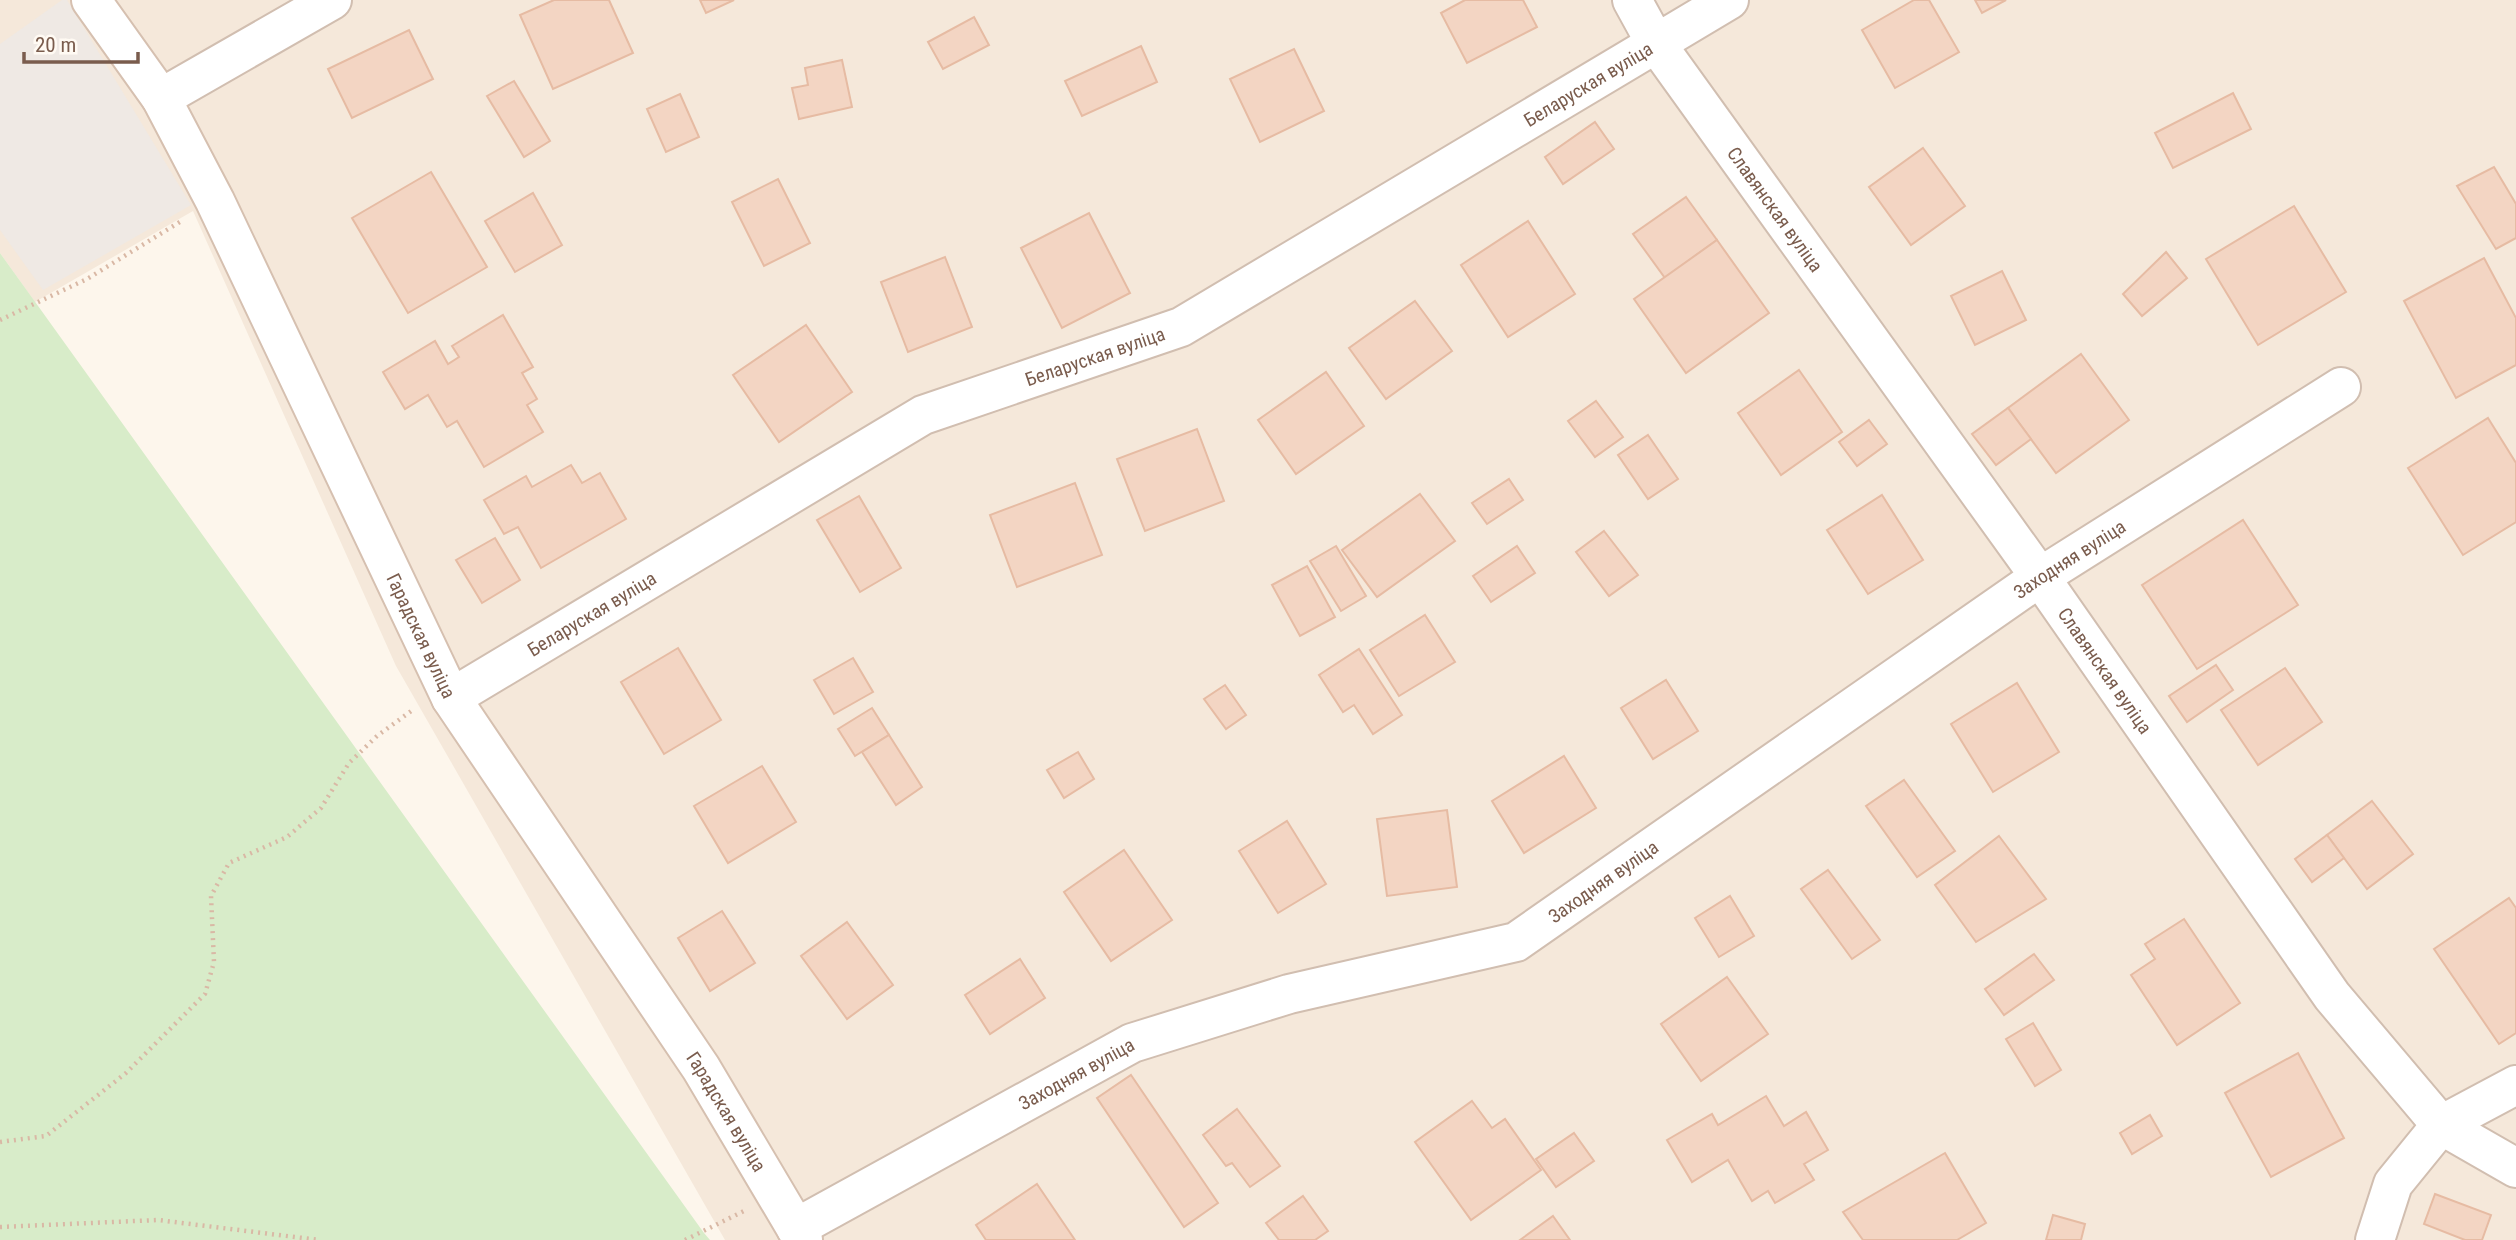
<svg xmlns="http://www.w3.org/2000/svg" width="2516" height="1240" font-family="'Roboto Condensed',sans-serif">
<rect width="100%" height="100%" fill="#fdf6ec"/>
<!-- residential -->
<path fill="#f5e8da" d="M 0,0 L 2516,0 L 2516,1240 L 725,1240 L 396,666 L 193,211 L 35,302 L 0,253 Z"/>
<!-- industrial -->
<path fill="#efe9e4" d="M 62,0 L 67,0 L 191,205 L 43,290 L 0,230 L 0,44 Z"/>
<!-- green -->
<path fill="#d8ecc9" d="M 0,253 L 704,1233 L 710,1240 L 0,1240 Z"/>
<!-- building -->
<g fill="#f3d5c3" stroke="#e6bba3" stroke-width="2">
<path d="M 554,0 L 609,0 L 633,53 L 553,89 L 520,15 Z"/>
<path d="M 700,0 L 734,0 L 706,13 Z"/>
<path d="M 1465,0 L 1523,0 L 1537,27 L 1467,63 L 1441,13 Z"/>
<path d="M 1914,0 L 1929,0 L 1959,52 L 1895,88 L 1862,30 Z"/>
<path d="M 1975,0 L 2006,0 L 1982,13 Z"/>
<path d="M 974,17 L 989,45 L 943,69 L 928,42 Z"/>
<path d="M 409,30 L 433,79 L 352,118 L 328,69 Z"/>
<path d="M 1141,46 L 1157,82 L 1082,116 L 1065,81 Z"/>
<path d="M 1294,49 L 1324,111 L 1260,142 L 1230,79 Z"/>
<path d="M 842,60 L 852,107 L 799,119 L 792,88 L 808,85 L 805,68 Z"/>
<path d="M 514,81 L 550,141 L 524,157 L 487,96 Z"/>
<path d="M 2233,93 L 2251,129 L 2173,168 L 2155,133 Z"/>
<path d="M 680,94 L 699,137 L 666,152 L 647,109 Z"/>
<path d="M 1595,122 L 1614,149 L 1563,184 L 1545,157 Z"/>
<path d="M 1923,148 L 1965,206 L 1911,245 L 1869,187 Z"/>
<path d="M 2494,167 L 2516,204 L 2516,238 L 2496,249 L 2457,186 Z"/>
<path d="M 431,172 L 487,267 L 408,313 L 352,218 Z"/>
<path d="M 778,179 L 810,243 L 764,266 L 732,202 Z"/>
<path d="M 533,193 L 562,245 L 515,272 L 485,221 Z"/>
<path d="M 1686,197 L 1717,240 L 1665,278 L 1633,234 Z"/>
<path d="M 2294,206 L 2346,292 L 2258,345 L 2206,259 Z"/>
<path d="M 1089,213 L 1130,293 L 1062,328 L 1021,248 Z"/>
<path d="M 1528,221 L 1575,294 L 1508,337 L 1461,265 Z"/>
<path d="M 1717,240 L 1769,313 L 1686,373 L 1634,299 Z"/>
<path d="M 2166,252 L 2187,278 L 2142,316 L 2123,294 Z"/>
<path d="M 945,257 L 972,327 L 908,352 L 881,282 Z"/>
<path d="M 2484,258 L 2516,318 L 2516,365 L 2456,398 L 2404,301 Z"/>
<path d="M 2002,271 L 2026,320 L 1975,345 L 1951,296 Z"/>
<path d="M 1415,301 L 1452,351 L 1386,399 L 1349,348 Z"/>
<path d="M 503,315 L 533,367 L 522,373 L 537,399 L 527,405 L 543,432 L 484,467 L 457,421 L 447,427 L 428,395 L 405,409 L 383,372 L 435,341 L 448,364 L 459,357 L 452,346 Z"/>
<path d="M 806,325 L 852,392 L 779,442 L 733,375 Z"/>
<path d="M 2081,354 L 2129,420 L 2056,473 L 2008,408 Z"/>
<path d="M 1799,370 L 1842,432 L 1781,475 L 1738,413 Z"/>
<path d="M 1326,372 L 1364,426 L 1296,474 L 1258,420 Z"/>
<path d="M 1596,401 L 1623,437 L 1595,457 L 1568,421 Z"/>
<path d="M 2008,408 L 2031,439 L 1996,465 L 1972,434 Z"/>
<path d="M 2488,418 L 2516,463 L 2516,522 L 2463,555 L 2408,468 Z"/>
<path d="M 1869,420 L 1887,444 L 1857,466 L 1839,442 Z"/>
<path d="M 1197,429 L 1224,501 L 1145,531 L 1117,459 Z"/>
<path d="M 1648,435 L 1678,479 L 1648,499 L 1618,455 Z"/>
<path d="M 571,465 L 582,483 L 600,473 L 626,519 L 541,568 L 518,527 L 504,534 L 484,500 L 526,476 L 532,487 Z"/>
<path d="M 1509,479 L 1523,500 L 1487,524 L 1472,503 Z"/>
<path d="M 1075,483 L 1102,555 L 1017,587 L 990,515 Z"/>
<path d="M 1420,494 L 1455,541 L 1377,597 L 1342,550 Z"/>
<path d="M 1882,495 L 1923,560 L 1868,594 L 1827,530 Z"/>
<path d="M 859,496 L 901,568 L 860,592 L 817,520 Z"/>
<path d="M 2243,520 L 2298,605 L 2197,669 L 2142,585 Z"/>
<path d="M 1604,531 L 1638,575 L 1609,596 L 1576,552 Z"/>
<path d="M 495,538 L 520,580 L 482,603 L 456,560 Z"/>
<path d="M 1336,546 L 1366,596 L 1341,611 L 1310,561 Z"/>
<path d="M 1517,546 L 1535,573 L 1491,602 L 1473,576 Z"/>
<path d="M 1307,566 L 1335,617 L 1300,636 L 1272,585 Z"/>
<path d="M 1425,615 L 1455,662 L 1399,696 L 1370,650 Z"/>
<path d="M 678,648 L 721,720 L 664,754 L 621,682 Z"/>
<path d="M 1359,649 L 1402,715 L 1373,734 L 1354,705 L 1343,712 L 1319,675 Z"/>
<path d="M 853,658 L 873,692 L 834,714 L 814,680 Z"/>
<path d="M 2216,665 L 2233,690 L 2187,722 L 2169,696 Z"/>
<path d="M 2285,668 L 2322,722 L 2258,765 L 2221,710 Z"/>
<path d="M 1666,680 L 1698,731 L 1653,759 L 1621,708 Z"/>
<path d="M 2017,683 L 2059,752 L 1993,792 L 1951,724 Z"/>
<path d="M 1225,685 L 1246,715 L 1226,729 L 1204,699 Z"/>
<path d="M 872,708 L 889,735 L 855,756 L 838,729 Z"/>
<path d="M 889,735 L 922,787 L 896,805 L 862,752 Z"/>
<path d="M 1078,752 L 1094,779 L 1064,798 L 1047,770 Z"/>
<path d="M 1564,756 L 1596,808 L 1524,853 L 1492,801 Z"/>
<path d="M 762,766 L 796,822 L 728,863 L 694,806 Z"/>
<path d="M 1904,780 L 1955,851 L 1917,877 L 1866,806 Z"/>
<path d="M 2372,801 L 2413,854 L 2367,889 L 2327,835 Z"/>
<path d="M 1447,810 L 1457,887 L 1387,896 L 1377,819 Z"/>
<path d="M 1287,821 L 1326,884 L 1278,913 L 1239,851 Z"/>
<path d="M 2327,835 L 2344,858 L 2312,882 L 2295,859 Z"/>
<path d="M 1999,836 L 2046,899 L 1976,942 L 1935,885 Z"/>
<path d="M 1124,850 L 1172,920 L 1111,961 L 1064,892 Z"/>
<path d="M 1828,870 L 1880,940 L 1852,959 L 1801,889 Z"/>
<path d="M 1730,896 L 1754,936 L 1719,957 L 1695,918 Z"/>
<path d="M 2509,898 L 2516,908 L 2516,1033 L 2499,1044 L 2434,949 Z"/>
<path d="M 722,911 L 755,963 L 710,991 L 678,938 Z"/>
<path d="M 2184,919 L 2240,1003 L 2177,1045 L 2131,975 L 2155,959 L 2145,944 Z"/>
<path d="M 847,922 L 893,985 L 847,1019 L 801,956 Z"/>
<path d="M 2034,954 L 2054,980 L 2004,1015 L 1985,989 Z"/>
<path d="M 1020,959 L 1045,998 L 990,1034 L 965,995 Z"/>
<path d="M 1727,977 L 1768,1034 L 1701,1081 L 1661,1024 Z"/>
<path d="M 2033,1023 L 2061,1070 L 2035,1086 L 2006,1039 Z"/>
<path d="M 2298,1053 L 2344,1138 L 2271,1177 L 2225,1093 Z"/>
<path d="M 1131,1075 L 1218,1203 L 1184,1227 L 1097,1098 Z"/>
<path d="M 1766,1096 L 1784,1126 L 1806,1112 L 1828,1150 L 1804,1164 L 1814,1180 L 1775,1203 L 1768,1191 L 1752,1201 L 1728,1160 L 1692,1182 L 1667,1140 L 1712,1114 L 1718,1125 Z"/>
<path d="M 1472,1101 L 1492,1128 L 1505,1119 L 1541,1170 L 1471,1220 L 1415,1142 Z"/>
<path d="M 1237,1109 L 1280,1166 L 1250,1187 L 1232,1163 L 1226,1166 L 1203,1135 Z"/>
<path d="M 2150,1115 L 2162,1136 L 2132,1154 L 2120,1133 Z"/>
<path d="M 1574,1133 L 1594,1161 L 1556,1187 L 1536,1159 Z"/>
<path d="M 1945,1153 L 1986,1223 L 1957,1240 L 1863,1240 L 1843,1212 Z"/>
<path d="M 1037,1184 L 1075,1240 L 986,1240 L 976,1225 Z"/>
<path d="M 2435,1194 L 2491,1215 L 2482,1240 L 2465,1240 L 2424,1224 Z"/>
<path d="M 1303,1196 L 1328,1231 L 1315,1240 L 1279,1240 L 1266,1223 Z"/>
<path d="M 2053,1215 L 2085,1224 L 2081,1240 L 2046,1240 Z"/>
<path d="M 1553,1216 L 1570,1240 L 1520,1240 Z"/>
</g>
<g fill="none" stroke-linecap="round" stroke-linejoin="round">
<defs>
<g id="street">
<path id="s1" d="M 1632,0 L 1655,42 L 2040,577 L 2332,996 L 2441,1125 L 2516,1168"/>
<path d="M 161,98 L 332,0"/>
<path id="s2" d="M 451,698 L 923,415 L 1181,327 L 1729,0"/>
<path id="s3" d="M 796,1228 L 1132,1043 L 1289,994 L 1516,942 L 2040,577 L 2341,387"/>
<path d="M 2375,1240 L 2393,1184 L 2441,1125 L 2516,1085"/>
</g>
<g id="secondary">
<path id="s4" d="M 91,0 L 161,98 L 215,201 L 451,698 L 701,1068 L 803,1240"/>
</g>
</defs>
<!-- street casing -->
<use href="#street" stroke="#d1beb0" stroke-width="42"/>
<!-- secondary casing -->
<use href="#secondary" stroke="#d6c0b0" stroke-width="42"/>
<!-- path -->
<g stroke="#d9b8a5" stroke-width="4.5" stroke-dasharray="2 5" stroke-linecap="butt">
<path d="M 0,320 L 87,279 L 183,220"/>
<path d="M 0,1142 L 46,1136 L 126,1073 L 205,994 L 214,962 L 211,896 L 229,863 L 287,837 L 321,808 L 349,763 L 377,736 L 414,709"/>
<path d="M 0,1227 L 158,1220 L 319,1240"/>
<path d="M 685,1240 L 744,1211"/>
</g>
<!-- street -->
<use href="#street" stroke="#fff" stroke-width="38"/>
<!-- secondary -->
<use href="#secondary" stroke="#fff" stroke-width="38"/>
</g>
<g text-anchor="middle" dominant-baseline="central" stroke-width="6" stroke-linejoin="round" paint-order="stroke">
<!-- street labels -->
<g font-size="19" fill="#7a5c4d" stroke="#fffaf3">
<text stroke="none"><textPath href="#s2" startOffset="1297">Беларуская вуліца</textPath></text>
<text stroke="none"><textPath href="#s1" startOffset="254">Славянская вуліца</textPath></text>
<text stroke="none"><textPath href="#s2" startOffset="732">Беларуская вуліца</textPath></text>
<text stroke="none"><textPath href="#s3" startOffset="1454">Заходняя вуліца</textPath></text>
<text stroke="none"><textPath href="#s2" startOffset="164">Беларуская вуліца</textPath></text>
<text stroke="none"><textPath href="#s4" startOffset="718">Гарадская вуліца</textPath></text>
<text stroke="none"><textPath href="#s1" startOffset="821">Славянская вуліца</textPath></text>
<text stroke="none"><textPath href="#s3" startOffset="887">Заходняя вуліца</textPath></text>
<text stroke="none"><textPath href="#s3" startOffset="320">Заходняя вуліца</textPath></text>
<text stroke="none"><textPath href="#s4" startOffset="1284">Гарадская вуліца</textPath></text>
</g>
</g>
<!-- scale -->
<path d="M24 52v10h114v-10" fill="none" stroke="#7a5c4d" stroke-width="3.5"/>
<text x="35" y="52" font-size="21" fill="#7a5c4d" stroke="#fffaf3" stroke-width="5" paint-order="stroke">20 m</text>
</svg>
